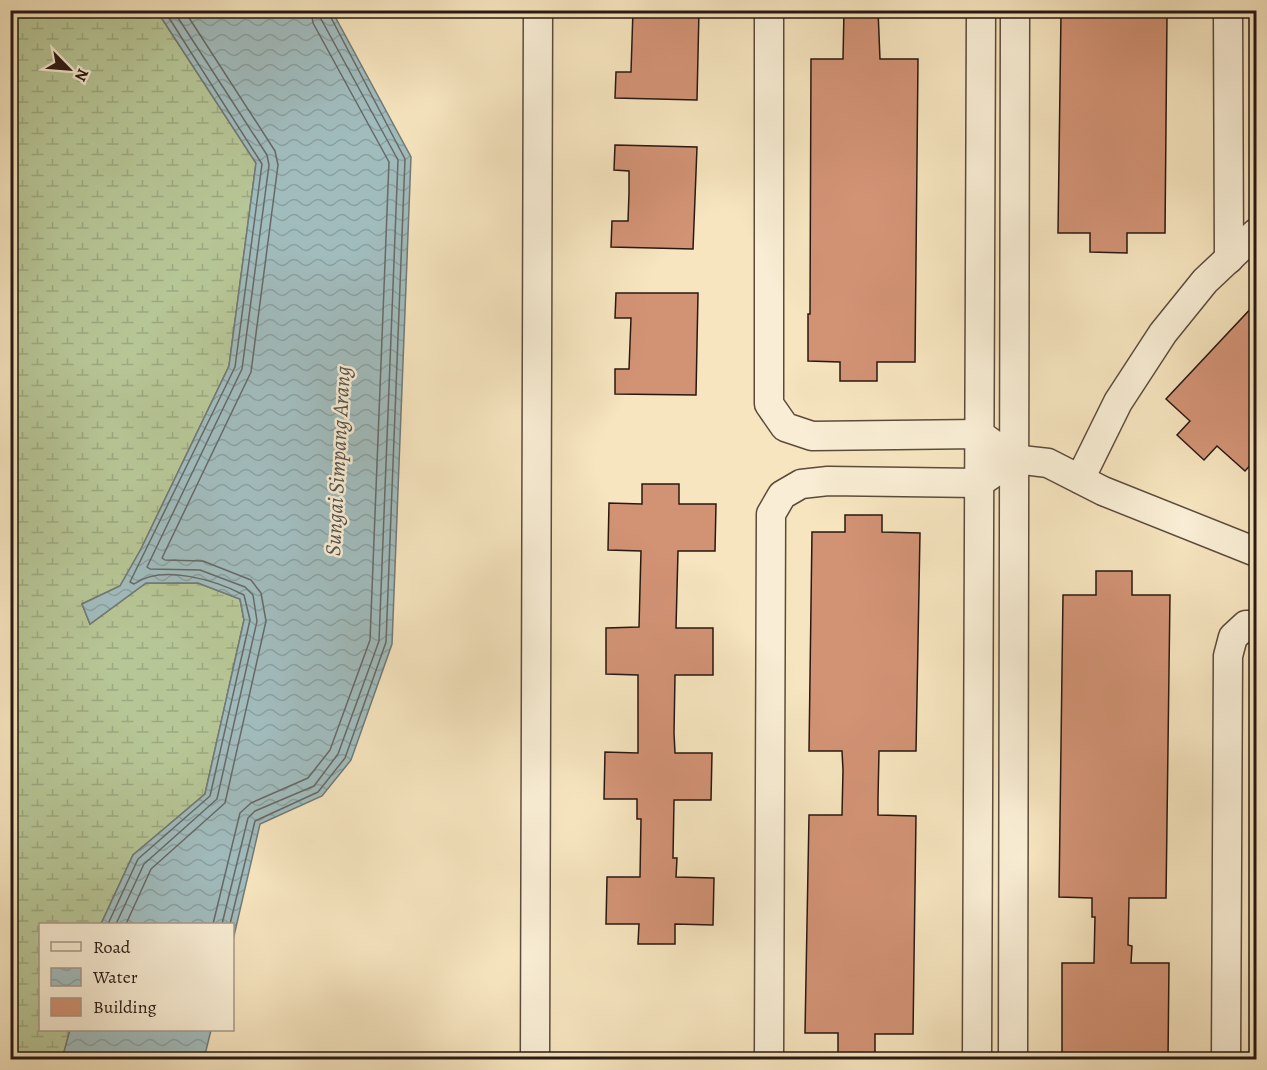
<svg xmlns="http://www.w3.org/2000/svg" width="1267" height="1070" font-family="Alegreya,serif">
<defs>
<pattern id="wetland-marsh" width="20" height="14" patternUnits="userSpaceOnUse" patternTransform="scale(1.5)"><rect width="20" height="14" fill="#b7c696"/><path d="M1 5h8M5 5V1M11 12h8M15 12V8" fill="none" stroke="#9da980"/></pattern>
<pattern id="water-waves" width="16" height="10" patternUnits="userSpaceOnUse" patternTransform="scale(1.5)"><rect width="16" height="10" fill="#a1bcbd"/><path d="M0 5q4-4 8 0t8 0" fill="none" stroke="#8ba1a1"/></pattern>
</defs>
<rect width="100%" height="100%" fill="#f6e5bf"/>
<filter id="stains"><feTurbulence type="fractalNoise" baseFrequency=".00333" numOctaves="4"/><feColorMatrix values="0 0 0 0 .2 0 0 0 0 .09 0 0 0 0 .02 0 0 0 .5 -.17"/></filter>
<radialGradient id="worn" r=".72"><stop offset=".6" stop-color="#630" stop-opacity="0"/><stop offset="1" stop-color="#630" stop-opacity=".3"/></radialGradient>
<!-- wetland -->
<path fill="url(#wetland-marsh)" stroke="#706f54" stroke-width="1.5" d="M 10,11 L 157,11 L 256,163 L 229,366 L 141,549 L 120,586 L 82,604 L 90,624 L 146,583 L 198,583 L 240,599 L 244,620 L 205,794 L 133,855 L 101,924 L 40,924 L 40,1030 L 70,1030 L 62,1060 L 10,1059 Z"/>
<!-- water -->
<g fill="url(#water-waves)" stroke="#717a79" stroke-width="1.5">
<path d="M 157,11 L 332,11 L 411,157 L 392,644 L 351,760 L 322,796 L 260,824 L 233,940 L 232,924 L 101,924 L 133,855 L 205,794 L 244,620 L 240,599 L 198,583 L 146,583 L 90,624 L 82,604 L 120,586 L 141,549 L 229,366 L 256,163 Z"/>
<path d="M 70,1030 L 211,1030 L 204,1059 L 62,1059 Z"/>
</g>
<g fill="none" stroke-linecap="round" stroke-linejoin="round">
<!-- shore -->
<g stroke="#656a68" stroke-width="1.5">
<path d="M 108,924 L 138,859 L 210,796 L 250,620 L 244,595 C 215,580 162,564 134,584 L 130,582 L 235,367 L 262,164 L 164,10"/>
<path d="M 116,924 L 144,864 L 217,799 L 257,621 L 253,595 L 245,587 L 200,570 L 150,569 L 147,567 L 242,369 L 269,165 L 267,155 L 173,10"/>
<path d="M 126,924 L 151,869 L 225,803 L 266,621 L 261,593 L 251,580 L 203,561 L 165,560 L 162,558 L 251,372 L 278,165 L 275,151 L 184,10"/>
<path d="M 213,924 L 240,813 L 251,803 L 308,778 L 330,750 L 370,640 L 389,162 L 313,23 L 311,10"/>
<path d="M 222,924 L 248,818 L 255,811 L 314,786 L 338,754 L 379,641 L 398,160 L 321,19 L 320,10"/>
<path d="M 230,924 L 255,821 L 318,792 L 345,758 L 386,642 L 405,159 L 327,10"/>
</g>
</g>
<!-- building -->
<g fill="#d29375" stroke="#291812" stroke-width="1.5">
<path d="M 633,10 L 699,10 L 697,100 L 615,98 L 616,72 L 631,72 Z"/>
<path d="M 844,10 L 878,10 L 880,59 L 918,59 L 915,362 L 877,362 L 877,381 L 840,381 L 840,362 L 808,361 L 808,314 L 810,314 L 811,59 L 843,59 Z"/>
<path d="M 1093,10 L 1167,15 L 1165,233 L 1127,233 L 1127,253 L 1090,252 L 1090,233 L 1058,233 L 1061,14 L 1093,14 Z"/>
<path d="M 615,145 L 697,147 L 693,249 L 611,247 L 612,221 L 628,221 L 629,193 L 629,171 L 614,170 Z"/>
<path d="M 616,293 L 698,293 L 696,395 L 615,394 L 615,369 L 629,369 L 631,318 L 615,318 Z"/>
<path d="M 1257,302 L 1257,458 L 1245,471 L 1217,446 L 1204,460 L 1177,435 L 1190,421 L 1166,399 Z"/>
<path d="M 642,484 L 679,484 L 679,504 L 716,504 L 715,551 L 678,551 L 676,628 L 713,628 L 713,675 L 675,675 L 674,733 L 675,753 L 712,753 L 711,800 L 674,800 L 673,858 L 677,858 L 676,877 L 714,878 L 713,925 L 675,924 L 675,944 L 638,944 L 639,924 L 606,924 L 607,877 L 640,877 L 641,819 L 637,819 L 637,799 L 604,799 L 605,752 L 638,753 L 638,675 L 606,674 L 606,628 L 639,627 L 641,551 L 608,550 L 609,503 L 642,504 Z"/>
<path d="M 845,515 L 882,515 L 882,532 L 920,533 L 916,751 L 879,751 L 878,798 L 878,815 L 916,816 L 913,1034 L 875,1034 L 875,1053 L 838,1053 L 838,1033 L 805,1033 L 809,815 L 842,815 L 843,770 L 842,751 L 809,751 L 812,532 L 845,532 Z"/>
<path d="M 1096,571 L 1132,571 L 1132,595 L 1170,595 L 1166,898 L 1129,898 L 1128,945 L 1132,946 L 1131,963 L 1169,963 L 1168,1059 L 1062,1059 L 1062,963 L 1094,963 L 1095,917 L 1092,917 L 1092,898 L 1059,897 L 1063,595 L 1096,595 Z"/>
</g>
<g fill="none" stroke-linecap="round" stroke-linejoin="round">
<defs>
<g id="street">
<path d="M 1228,10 L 1229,259"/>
<path d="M 1014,459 L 1048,463 L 1103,491 L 1256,552"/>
<path d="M 1080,479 L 1118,402 L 1163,333 L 1205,281 L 1256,233"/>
<path d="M 535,1060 L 538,10"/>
<path d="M 769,1060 L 771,514 L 782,495 L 801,484 L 828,481 L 979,483 L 1014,459 L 979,434 L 812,436 L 785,427 L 769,404 L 769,10"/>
<path d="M 977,1060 L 981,10"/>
<path d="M 1013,1060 L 1015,10"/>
<path d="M 1226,1060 L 1228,656 L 1233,637 L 1246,625 L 1256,625"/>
</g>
</defs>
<!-- street casing -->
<use href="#street" stroke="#5c4b3d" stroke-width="31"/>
<!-- street -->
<use href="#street" stroke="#f9eed5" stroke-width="28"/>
</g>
<g text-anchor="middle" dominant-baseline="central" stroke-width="5" stroke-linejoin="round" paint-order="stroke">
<!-- water labels -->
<g font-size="22" font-style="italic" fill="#53514e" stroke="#f9eed5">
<text transform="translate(338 461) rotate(-87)">Sungai Simpang Arang</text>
</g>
</g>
<!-- margin -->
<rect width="1267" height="1070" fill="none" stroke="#f6e5bf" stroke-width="36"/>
<rect x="12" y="12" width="1243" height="1046" fill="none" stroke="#291812" stroke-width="3"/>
<rect x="18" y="18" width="1231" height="1034" fill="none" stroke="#291812" stroke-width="1.5"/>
<!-- legend -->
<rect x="39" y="923" width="195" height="108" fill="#f9eed5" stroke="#a69887" stroke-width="1.5"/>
<rect x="51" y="942" width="30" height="9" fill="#f9eed5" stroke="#a69887" stroke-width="1.5"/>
<text x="93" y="953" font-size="18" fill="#291812">Road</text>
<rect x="51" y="968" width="30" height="18" fill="url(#water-waves)" stroke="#a69887" stroke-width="1.5"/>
<text x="93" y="983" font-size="18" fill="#291812">Water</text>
<rect x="51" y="998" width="30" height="18" fill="#d29375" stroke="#a69887" stroke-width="1.5"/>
<text x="93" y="1013" font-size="18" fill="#291812">Building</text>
<!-- north arrow -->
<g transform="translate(69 69) rotate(115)" stroke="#f9eed5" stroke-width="4.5" paint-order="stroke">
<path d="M0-4.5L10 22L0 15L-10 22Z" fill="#291812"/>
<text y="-9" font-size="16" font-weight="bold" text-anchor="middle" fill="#291812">N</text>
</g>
<rect width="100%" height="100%" filter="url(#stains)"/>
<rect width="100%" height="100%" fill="url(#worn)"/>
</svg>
